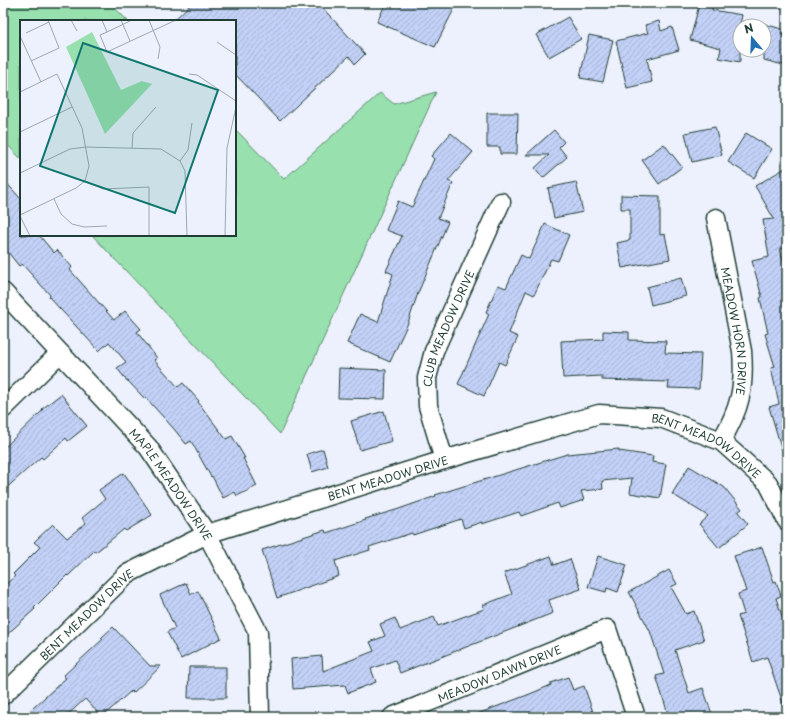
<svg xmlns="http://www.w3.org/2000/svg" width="790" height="720" font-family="'Playpen Sans',sans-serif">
<defs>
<pattern id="building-hatch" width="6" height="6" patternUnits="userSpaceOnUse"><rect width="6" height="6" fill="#c3d0f7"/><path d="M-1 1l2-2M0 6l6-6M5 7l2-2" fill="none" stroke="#a7b4d4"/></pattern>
</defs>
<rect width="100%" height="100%" fill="#edf1fd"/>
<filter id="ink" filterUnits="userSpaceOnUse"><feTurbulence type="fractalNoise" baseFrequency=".025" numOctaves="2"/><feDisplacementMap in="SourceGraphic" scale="8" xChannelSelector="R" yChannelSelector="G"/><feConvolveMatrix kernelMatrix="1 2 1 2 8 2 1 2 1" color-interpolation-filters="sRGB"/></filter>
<g filter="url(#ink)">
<!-- grass -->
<g fill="#98e0ae" stroke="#5c8e71">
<path d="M 3,3 L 110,3 L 128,21 L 21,21 L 21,159 L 3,140 Z"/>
<path d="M 436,92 L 280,434 L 92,235 L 235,235 L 235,129 L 284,179 L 380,93 L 394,104 Z"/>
</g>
<!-- building -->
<g fill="url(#building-hatch)" stroke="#1f3d34">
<path d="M 192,3 L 318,3 L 365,54 L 355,64 L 349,56 L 280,121 L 235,74 L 235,21 L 173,21 Z"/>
<path d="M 386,3 L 446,3 L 455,7 L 435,47 L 377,22 Z"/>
<path d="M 699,5 L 713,8 L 712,10 L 742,15 L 740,24 L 740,62 L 719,58 L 721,48 L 690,40 Z"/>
<path d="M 568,17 L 581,39 L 549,57 L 536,35 Z"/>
<path d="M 659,21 L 661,31 L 672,27 L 679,50 L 647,59 L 652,82 L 627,88 L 616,41 L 648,33 L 645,25 Z"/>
<path d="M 764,24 L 782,29 L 781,34 L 787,36 L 787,66 L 764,60 Z"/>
<path d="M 589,35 L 613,40 L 603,82 L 580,78 Z"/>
<path d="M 487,113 L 518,113 L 517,154 L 500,154 L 500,147 L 487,147 Z"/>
<path d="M 715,127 L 722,155 L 692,162 L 685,133 Z"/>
<path d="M 554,130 L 564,142 L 559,147 L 567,157 L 543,178 L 535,168 L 549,155 L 526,155 Z"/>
<path d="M 451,133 L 473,152 L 448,181 L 453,183 L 438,218 L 448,222 L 418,293 L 408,323 L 390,362 L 347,343 L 360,314 L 378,322 L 393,274 L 386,271 L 402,236 L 386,230 L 398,201 L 412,207 L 434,159 L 431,156 Z"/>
<path d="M 746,133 L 772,149 L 754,178 L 728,162 Z"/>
<path d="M 664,144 L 682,167 L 659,184 L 642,160 Z"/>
<path d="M 787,167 L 787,248 L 780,249 L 787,276 L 787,457 L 784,457 L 769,407 L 779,404 L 771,368 L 775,367 L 765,334 L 768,333 L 760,298 L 762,297 L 752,261 L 769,257 L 763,220 L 774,219 L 755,186 Z"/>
<path d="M 3,179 L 21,199 L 21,235 L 39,235 L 54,253 L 57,250 L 72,267 L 70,270 L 114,320 L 125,311 L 141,329 L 137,332 L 157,358 L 154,360 L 178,387 L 183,383 L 199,401 L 198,402 L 226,439 L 232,436 L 245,458 L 243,458 L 257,486 L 237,496 L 235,492 L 223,498 L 212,476 L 211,477 L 191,441 L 186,444 L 174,429 L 146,398 L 145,399 L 128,381 L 127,381 L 117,368 L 126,362 L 109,342 L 99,351 L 49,297 L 50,295 L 22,264 L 19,266 L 3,246 Z"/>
<path d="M 576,182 L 583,212 L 554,218 L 548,188 Z"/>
<path d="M 621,195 L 660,196 L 660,235 L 665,234 L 670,259 L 622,268 L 617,243 L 630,240 L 630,209 L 621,209 Z"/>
<path d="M 545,224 L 569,235 L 558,261 L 551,259 L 534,295 L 526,291 L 509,333 L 518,337 L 505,365 L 499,362 L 484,396 L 458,384 L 489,314 L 486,312 L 498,285 L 506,288 L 521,255 L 529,259 Z"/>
<path d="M 681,278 L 686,296 L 651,305 L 647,287 Z"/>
<path d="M 603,331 L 629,332 L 629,340 L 666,341 L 665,353 L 701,354 L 699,389 L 668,388 L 669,382 L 602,380 L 602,376 L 563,378 L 561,341 L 603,339 Z"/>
<path d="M 339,368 L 386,370 L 385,399 L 338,398 Z"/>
<path d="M 61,394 L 87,426 L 68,441 L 66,438 L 43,459 L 41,457 L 3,491 L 3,449 L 43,410 L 42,409 Z"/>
<path d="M 384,411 L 392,441 L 360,450 L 351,421 Z"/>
<path d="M 323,449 L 328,467 L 312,472 L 307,454 Z"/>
<path d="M 619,449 L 619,451 L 653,456 L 652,462 L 666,464 L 660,498 L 630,493 L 632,478 L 602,481 L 603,489 L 581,491 L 584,500 L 560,508 L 558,503 L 521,516 L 519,512 L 482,524 L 482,522 L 464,528 L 461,519 L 413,535 L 412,533 L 369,547 L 370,550 L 335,561 L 339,576 L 277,598 L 262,550 L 325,530 L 326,533 L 366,520 L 365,519 L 396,510 L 436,496 L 435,495 L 567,454 Z"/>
<path d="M 689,466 L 724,487 L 742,509 L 738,512 L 748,524 L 719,548 L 699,524 L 708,516 L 672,494 Z"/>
<path d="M 124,473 L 152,515 L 126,531 L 124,529 L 96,552 L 94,551 L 68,576 L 67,575 L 34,608 L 35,609 L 3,638 L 3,587 L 15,576 L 13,574 L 40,547 L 34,542 L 53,524 L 67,538 L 86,523 L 82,518 L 105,499 L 99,490 Z"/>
<path d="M 762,547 L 774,582 L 776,581 L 781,596 L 776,598 L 784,622 L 787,620 L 787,709 L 785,709 L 767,657 L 753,662 L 738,616 L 744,614 L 738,594 L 746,591 L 734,556 Z"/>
<path d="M 551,556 L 554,565 L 570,559 L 581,589 L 549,600 L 553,613 L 400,673 L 395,660 L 371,669 L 376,682 L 348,693 L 345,685 L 293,689 L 291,659 L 322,656 L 323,671 L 374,651 L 370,642 L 385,636 L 380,624 L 395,618 L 400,630 L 434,617 L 438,626 L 484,609 L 483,605 L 512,594 L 504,573 Z"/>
<path d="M 598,556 L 627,565 L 618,592 L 607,588 L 606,592 L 588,587 Z"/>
<path d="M 669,570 L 677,584 L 671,587 L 686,614 L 694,611 L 704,640 L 675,650 L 689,693 L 703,688 L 713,717 L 669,717 L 656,676 L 664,674 L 650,631 L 629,592 Z"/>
<path d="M 186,583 L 191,594 L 198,591 L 221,638 L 181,659 L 167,632 L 175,628 L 160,595 Z"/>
<path d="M 113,627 L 150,666 L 161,666 L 133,693 L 131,691 L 102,717 L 85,699 L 65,717 L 23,717 L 66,678 L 63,676 L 103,639 L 101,638 Z"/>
<path d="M 189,667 L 226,667 L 226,698 L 188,698 Z"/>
<path d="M 568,677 L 573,690 L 584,686 L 593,712 L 580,717 L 472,717 L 472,716 L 530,694 L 551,685 L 551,683 Z"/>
</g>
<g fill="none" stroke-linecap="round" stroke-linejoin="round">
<defs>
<g id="street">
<path id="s1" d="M 716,218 L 742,351 C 745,388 740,409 721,441"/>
<path id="s2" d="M 3,292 L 148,447 L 207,534 L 258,632 L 260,717"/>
<path d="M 3,409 L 60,353"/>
<path id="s3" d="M 444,460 L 428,406 L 427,378 L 434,351 L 501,202"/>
<path id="s4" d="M 3,695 L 127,574 L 207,534 L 444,460 L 599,414 L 661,418 L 721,441 L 768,483 L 787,521"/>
<path id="s5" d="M 392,717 L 607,629 L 636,717"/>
</g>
</defs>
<!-- street casing -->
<use href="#street" stroke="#1f3d34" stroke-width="21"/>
<!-- street -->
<use href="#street" stroke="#fff" stroke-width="18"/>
</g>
</g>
<g text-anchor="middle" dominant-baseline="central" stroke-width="4" stroke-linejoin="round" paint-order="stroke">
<!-- street labels -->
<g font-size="11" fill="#1f3d34" stroke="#fff">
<text stroke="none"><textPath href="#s3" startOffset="138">CLUB MEADOW DRIVE</textPath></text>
<text stroke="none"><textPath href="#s1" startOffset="115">MEADOW HORN DRIVE</textPath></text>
<text stroke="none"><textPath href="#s4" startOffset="788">BENT MEADOW DRIVE</textPath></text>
<text stroke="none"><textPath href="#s4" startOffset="452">BENT MEADOW DRIVE</textPath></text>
<text stroke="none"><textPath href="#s2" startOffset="256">MAPLE MEADOW DRIVE</textPath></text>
<text stroke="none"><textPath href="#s4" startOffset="116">BENT MEADOW DRIVE</textPath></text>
<text stroke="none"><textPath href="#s5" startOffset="116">MEADOW DAWN DRIVE</textPath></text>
</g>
</g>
<!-- overview -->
<g transform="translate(20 20)">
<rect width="216" height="216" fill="#edf1fd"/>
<path d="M 72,12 L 101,70 L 122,61 L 132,64 L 85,114 L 46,27 Z" fill="#98e0ae"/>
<path fill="none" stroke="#9ba9ad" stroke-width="1" d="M 51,0 L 57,11M 82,0 L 87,12 L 80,15 L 87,32 L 156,0M 101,0 L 110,21M 129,0 L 140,27 L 138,39M 87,12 L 112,0M 6,13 L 29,2M 0,16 L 21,62M 197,22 L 216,35M 11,41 L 39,28 L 28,0M 169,54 L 177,55 L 216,81M 0,72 L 37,54 L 62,108 L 69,146 L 65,161 L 56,168 L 0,195M 0,112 L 52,87M 112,128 L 113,113 L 136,87M 160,141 L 168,130 L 172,103M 0,153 L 50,129 L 66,127 L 141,129 L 160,141 L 165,151 L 167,216M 65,161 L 83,169 L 129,167 L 129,216M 34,179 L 41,194 L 52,204 L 64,207 L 87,206M 0,196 L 10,216M 205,216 L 207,128 L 216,87"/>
<path fill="#0f766e" fill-opacity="0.15" stroke="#0f766e" stroke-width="2" d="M 63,23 L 198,70 L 155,193 L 20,146 Z"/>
<rect width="216" height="216" fill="none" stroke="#1f3d34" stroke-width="2"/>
</g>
<!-- margin -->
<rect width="790" height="720" fill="none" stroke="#fff" stroke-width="16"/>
<rect x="8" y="8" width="774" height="704" fill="none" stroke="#1f3d34" stroke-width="1.5" filter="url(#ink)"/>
<!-- north arrow -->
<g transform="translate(752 38) rotate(341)"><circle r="19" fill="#ffffff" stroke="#a5b1ae"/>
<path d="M0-3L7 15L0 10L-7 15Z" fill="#1f6fb2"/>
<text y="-6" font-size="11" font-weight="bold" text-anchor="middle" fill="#1f3d34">N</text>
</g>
</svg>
